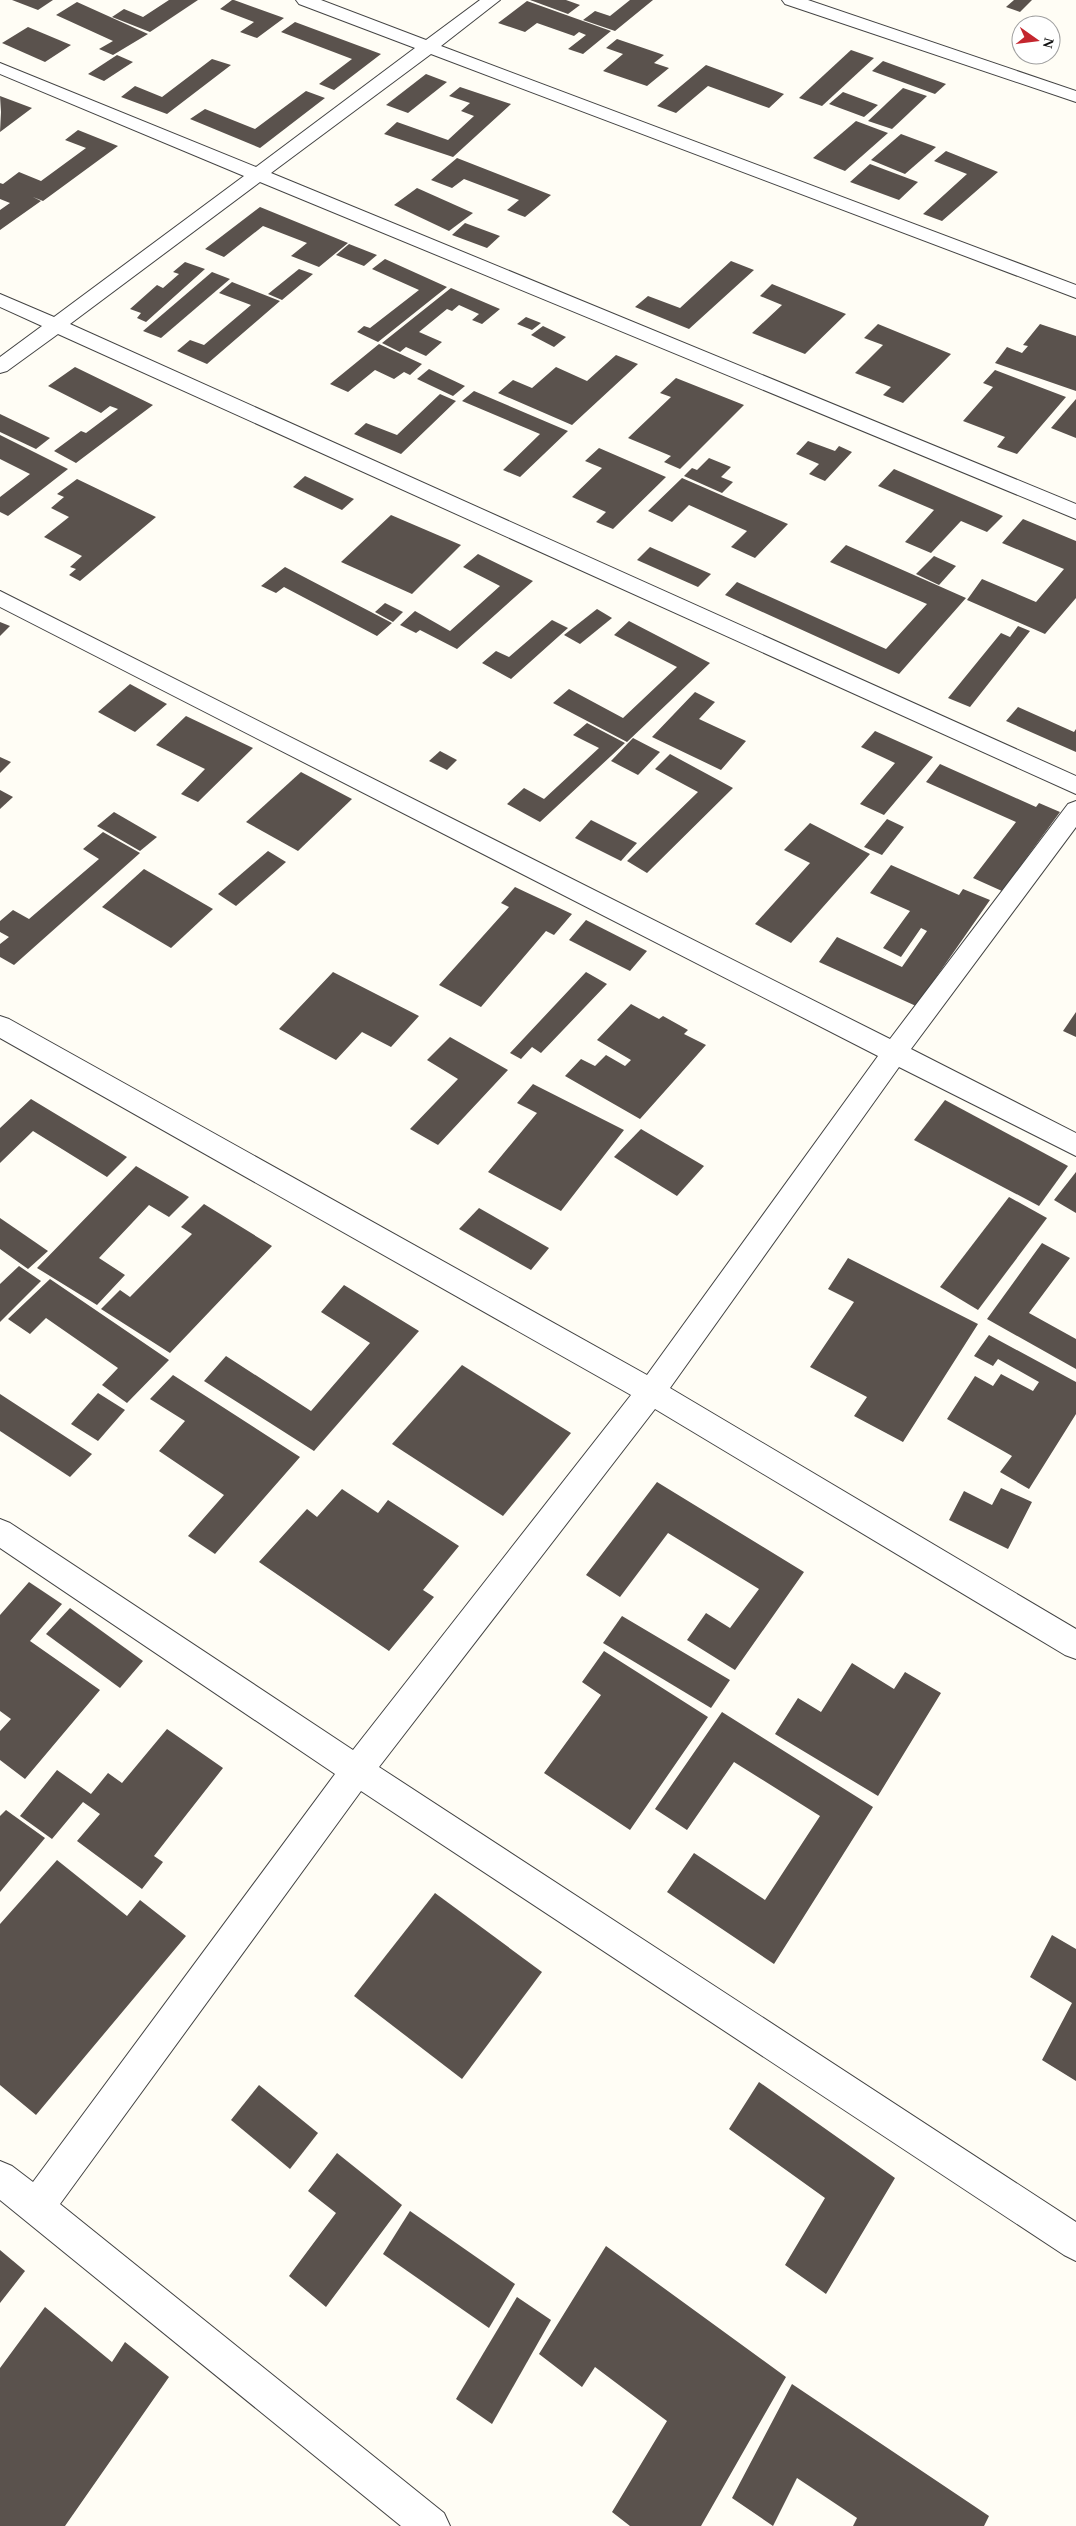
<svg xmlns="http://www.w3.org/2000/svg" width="1076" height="2526" font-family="'Times New Roman',serif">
<rect width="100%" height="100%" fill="#fffdf5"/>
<!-- building -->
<g fill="#5a524d">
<path d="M 12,0 L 53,0 L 38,10 Z"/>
<path d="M 169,0 L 198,0 L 150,32 L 112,17 L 124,9 L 143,17 Z"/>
<path d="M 232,0 L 234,0 L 284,18 L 257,38 L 240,32 L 254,22 L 220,9 Z"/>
<path d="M 530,0 L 566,0 L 580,5 L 568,14 Z"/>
<path d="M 630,0 L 653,0 L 615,31 L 583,20 L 595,11 L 610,16 Z"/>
<path d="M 1014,0 L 1032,0 L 1020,12 L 1006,7 Z"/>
<path d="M 527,1 L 611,31 L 583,54 L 568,49 L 586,35 L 579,32 L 574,36 L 537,23 L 525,32 L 498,23 Z"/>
<path d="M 77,2 L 148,34 L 113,55 L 99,49 L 113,41 L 56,15 Z"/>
<path d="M 295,22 L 381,54 L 334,90 L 319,84 L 352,59 L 281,32 Z"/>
<path d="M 28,27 L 71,45 L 45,62 L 2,43 Z"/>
<path d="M 617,39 L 664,55 L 654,63 L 669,68 L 647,86 L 603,71 L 623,54 L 606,48 Z"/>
<path d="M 851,50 L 874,58 L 822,106 L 799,98 Z"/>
<path d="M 117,55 L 133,62 L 104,81 L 88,74 Z"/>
<path d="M 212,59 L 231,65 L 167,114 L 121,97 L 135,86 L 162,97 Z"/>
<path d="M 883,61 L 946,84 L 935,94 L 872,71 Z"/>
<path d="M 706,65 L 784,94 L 769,108 L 708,86 L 676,113 L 657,106 Z"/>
<path d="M 426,74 L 447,82 L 408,113 L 386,105 Z"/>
<path d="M 460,87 L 511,104 L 453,157 L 384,134 L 397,122 L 448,140 L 474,116 L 461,111 L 470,103 L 449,96 Z"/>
<path d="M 903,88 L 927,96 L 892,129 L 868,121 Z"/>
<path d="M 306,91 L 325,98 L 260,148 L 190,119 L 205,109 L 255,129 Z"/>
<path d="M 843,92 L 878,105 L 864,117 L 829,104 Z"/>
<path d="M 0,96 L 32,108 L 0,132 L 1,112 Z"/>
<path d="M 856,121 L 888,133 L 845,171 L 813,158 Z"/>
<path d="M 78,130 L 118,146 L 43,201 L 33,197 L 41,201 L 0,230 L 0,210 L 10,203 L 0,199 L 0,183 L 3,184 L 19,172 L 41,181 L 86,148 L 65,140 Z"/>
<path d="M 901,134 L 936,147 L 905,174 L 871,160 Z"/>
<path d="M 946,151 L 998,172 L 942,221 L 923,214 L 967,174 L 934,161 Z"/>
<path d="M 457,158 L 551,195 L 525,217 L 507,210 L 519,200 L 464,179 L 452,188 L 431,180 Z"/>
<path d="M 870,164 L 918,182 L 899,200 L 850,182 Z"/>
<path d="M 417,188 L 473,213 L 449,231 L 394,205 Z"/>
<path d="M 260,207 L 348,243 L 319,267 L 291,256 L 307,243 L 263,226 L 224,257 L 205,249 Z"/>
<path d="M 465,223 L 500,236 L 487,248 L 452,235 Z"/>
<path d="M 349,244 L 377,255 L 364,266 L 336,255 Z"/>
<path d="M 385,259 L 447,287 L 378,342 L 357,332 L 364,326 L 370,328 L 419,290 L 372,269 Z"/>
<path d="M 731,261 L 754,270 L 689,329 L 635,307 L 648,296 L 680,308 Z"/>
<path d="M 185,262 L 205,269 L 146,322 L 137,318 L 141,313 L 130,309 L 157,285 L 163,288 L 179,274 L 173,272 Z"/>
<path d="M 299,269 L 313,274 L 282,300 L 268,294 Z"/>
<path d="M 212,272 L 230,279 L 161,338 L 143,331 Z"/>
<path d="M 232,282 L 280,301 L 207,364 L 177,351 L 190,340 L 204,345 L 251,305 L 219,293 Z"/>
<path d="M 772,284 L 846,314 L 805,354 L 752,333 L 782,305 L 760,296 Z"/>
<path d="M 451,288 L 500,309 L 482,324 L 472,320 L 479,314 L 459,305 L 452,311 L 447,309 L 419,332 L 442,342 L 426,356 L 406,347 L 400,352 L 382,343 Z"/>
<path d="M 526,317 L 541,323 L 532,330 L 517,324 Z"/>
<path d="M 878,324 L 951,354 L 903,403 L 883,395 L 891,387 L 855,373 L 883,345 L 864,338 Z"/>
<path d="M 1040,324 L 1076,336 L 1076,391 L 995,363 L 1007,347 L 1022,353 L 1028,346 L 1023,345 Z"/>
<path d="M 543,326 L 566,337 L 554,347 L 531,335 Z"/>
<path d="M 379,344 L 422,364 L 410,375 L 404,372 L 394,379 L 375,370 L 348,392 L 330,384 Z"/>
<path d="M 616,355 L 638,364 L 572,425 L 498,393 L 513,380 L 532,388 L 556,367 L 587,381 Z"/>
<path d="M 75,367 L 153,405 L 76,463 L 54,451 L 81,431 L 86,433 L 118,409 L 110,406 L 101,413 L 48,386 Z"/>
<path d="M 429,369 L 465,386 L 453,396 L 417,379 Z"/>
<path d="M 995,370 L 1066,397 L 1017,454 L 997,447 L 1005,437 L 963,421 L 993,387 L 983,383 Z"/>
<path d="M 676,378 L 744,405 L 680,469 L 664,462 L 671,456 L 628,438 L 671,397 L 660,393 Z"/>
<path d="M 474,391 L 568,431 L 520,477 L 503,470 L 540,434 L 462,401 Z"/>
<path d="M 440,394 L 456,401 L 401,454 L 354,434 L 366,423 L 397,435 Z"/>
<path d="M 1076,399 L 1076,438 L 1051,428 Z"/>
<path d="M 0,414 L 50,438 L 36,449 L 0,432 Z"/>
<path d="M 0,435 L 68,469 L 8,516 L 0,512 L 0,497 L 30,474 L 0,459 Z"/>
<path d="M 808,441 L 835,451 L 839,446 L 852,452 L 825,481 L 809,474 L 819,464 L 796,454 Z"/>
<path d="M 599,448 L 666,477 L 613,529 L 596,522 L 606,512 L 572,497 L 602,468 L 585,461 Z"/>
<path d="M 709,458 L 731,467 L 721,477 L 733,482 L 722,493 L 684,476 L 692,468 L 697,470 Z"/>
<path d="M 894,469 L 1003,516 L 987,532 L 961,521 L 931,553 L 905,542 L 934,510 L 878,486 Z"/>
<path d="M 305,476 L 354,499 L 342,510 L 293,487 Z"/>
<path d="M 682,478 L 788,524 L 755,558 L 731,547 L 747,531 L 689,505 L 672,522 L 648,511 Z"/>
<path d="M 77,479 L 156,517 L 80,581 L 69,575 L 76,569 L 70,567 L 82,556 L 44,537 L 69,517 L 51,508 L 64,497 L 57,494 Z"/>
<path d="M 391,515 L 461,545 L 412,594 L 341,562 Z"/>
<path d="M 1023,519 L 1076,541 L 1076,598 L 1045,634 L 967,600 L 982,579 L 1036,602 L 1064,569 L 1002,543 Z"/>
<path d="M 846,545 L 966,598 L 899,674 L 725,595 L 737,582 L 886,649 L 927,604 L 830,562 Z"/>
<path d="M 650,547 L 711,574 L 698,587 L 637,560 Z"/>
<path d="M 478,554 L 533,581 L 457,649 L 420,630 L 416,633 L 400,625 L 415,611 L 450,631 L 500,586 L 463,567 Z"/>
<path d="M 934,556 L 956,566 L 939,585 L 916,574 Z"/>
<path d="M 285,567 L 392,623 L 377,636 L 284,587 L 276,593 L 261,586 Z"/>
<path d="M 385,603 L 403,612 L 393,622 L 375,612 Z"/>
<path d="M 597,609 L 612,618 L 580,644 L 564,635 Z"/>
<path d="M 552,620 L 568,628 L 511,679 L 482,663 L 496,651 L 509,657 Z"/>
<path d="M 629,621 L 710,663 L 627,742 L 553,703 L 569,689 L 623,718 L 677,667 L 614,635 Z"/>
<path d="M 0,622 L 10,626 L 0,636 Z"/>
<path d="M 1018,626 L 1030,631 L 970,707 L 948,698 L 1001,633 L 1010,637 Z"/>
<path d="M 130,684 L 167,704 L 135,732 L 98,712 Z"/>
<path d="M 695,692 L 715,702 L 699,719 L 746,741 L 721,770 L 652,737 Z"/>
<path d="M 1018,707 L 1074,732 L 1076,729 L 1076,752 L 1006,721 Z"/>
<path d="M 186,716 L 253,748 L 198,802 L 181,794 L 205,769 L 156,745 Z"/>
<path d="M 587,723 L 625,743 L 540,822 L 507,804 L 524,788 L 544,799 L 599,748 L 573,735 Z"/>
<path d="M 875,731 L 933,757 L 884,815 L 860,804 L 895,763 L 861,747 Z"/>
<path d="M 633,738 L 660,752 L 638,775 L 611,761 Z"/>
<path d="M 440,751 L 457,760 L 447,770 L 429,761 Z"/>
<path d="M 670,754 L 733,788 L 647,873 L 627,861 L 698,792 L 655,769 Z"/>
<path d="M 0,757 L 11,762 L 0,773 Z"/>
<path d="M 940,764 L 1036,807 L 1039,803 L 1060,812 L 1002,891 L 973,878 L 1016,822 L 926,782 Z"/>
<path d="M 301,772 L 352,799 L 298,851 L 246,822 Z"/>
<path d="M 0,790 L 13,797 L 0,809 Z"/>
<path d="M 114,812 L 157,837 L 140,851 L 97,826 Z"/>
<path d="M 887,819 L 904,827 L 882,855 L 864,847 Z"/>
<path d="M 591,820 L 637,843 L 621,861 L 575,838 Z"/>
<path d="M 810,823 L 870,854 L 791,943 L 755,924 L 810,863 L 784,850 Z"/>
<path d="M 103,832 L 140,853 L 14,965 L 0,957 L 0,944 L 9,937 L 0,932 L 0,921 L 13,910 L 29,919 L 99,859 L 83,849 Z"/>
<path d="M 268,851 L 286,862 L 236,906 L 218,894 Z"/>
<path d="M 891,865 L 959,895 L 963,889 L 990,900 L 916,1006 L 819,962 L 837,937 L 902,967 L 927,931 L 921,928 L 901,957 L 883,948 L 910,911 L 870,893 Z"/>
<path d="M 144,869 L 213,909 L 171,948 L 102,907 Z"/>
<path d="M 515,887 L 572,914 L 554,935 L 546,931 L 481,1007 L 439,985 L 509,907 L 501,903 Z"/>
<path d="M 586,920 L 647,951 L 630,971 L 569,940 Z"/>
<path d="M 333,972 L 419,1016 L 391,1047 L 362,1032 L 336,1060 L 279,1029 Z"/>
<path d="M 586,972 L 607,984 L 541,1053 L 532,1047 L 521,1059 L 510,1053 Z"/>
<path d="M 631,1004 L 659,1019 L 663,1016 L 688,1030 L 684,1034 L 706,1045 L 640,1119 L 565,1076 L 581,1059 L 595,1066 L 606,1055 L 625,1066 L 631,1060 L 597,1040 Z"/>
<path d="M 1076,1012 L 1076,1037 L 1063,1031 Z"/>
<path d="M 450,1037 L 508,1070 L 438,1145 L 410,1129 L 458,1079 L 427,1060 Z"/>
<path d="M 533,1084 L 624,1130 L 561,1211 L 488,1172 L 537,1113 L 517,1103 Z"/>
<path d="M 31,1099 L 127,1157 L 107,1177 L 33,1131 L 0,1163 L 0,1128 Z"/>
<path d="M 945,1100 L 1068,1166 L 1039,1206 L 914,1140 Z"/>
<path d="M 641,1129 L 704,1166 L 677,1196 L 614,1157 Z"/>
<path d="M 136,1166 L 189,1197 L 169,1217 L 149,1205 L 99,1258 L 125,1275 L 97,1305 L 37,1268 Z"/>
<path d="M 1076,1172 L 1076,1213 L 1054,1200 Z"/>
<path d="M 1009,1197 L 1047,1218 L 978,1310 L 940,1287 Z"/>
<path d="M 204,1204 L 272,1246 L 170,1353 L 101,1309 L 120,1290 L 130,1297 L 192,1234 L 181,1227 Z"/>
<path d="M 479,1208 L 549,1248 L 531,1270 L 459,1229 Z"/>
<path d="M 0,1218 L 48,1251 L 28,1269 L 0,1249 Z"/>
<path d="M 1042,1243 L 1070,1258 L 1029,1313 L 1076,1339 L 1076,1369 L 987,1319 Z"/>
<path d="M 848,1258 L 978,1324 L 903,1442 L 854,1416 L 867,1397 L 810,1367 L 854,1302 L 828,1289 Z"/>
<path d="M 19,1266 L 41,1281 L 0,1322 L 0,1284 Z"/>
<path d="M 50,1279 L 169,1360 L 127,1403 L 102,1385 L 118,1368 L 46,1318 L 30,1334 L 8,1319 Z"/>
<path d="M 344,1285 L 419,1331 L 314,1451 L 204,1381 L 226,1356 L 311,1411 L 370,1343 L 321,1312 Z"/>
<path d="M 989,1335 L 1076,1382 L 1076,1414 L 1029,1489 L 1000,1472 L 1012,1456 L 947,1419 L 975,1376 L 993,1386 L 1001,1374 L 1033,1391 L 1039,1382 L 998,1359 L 993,1366 L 974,1356 Z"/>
<path d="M 462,1365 L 571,1433 L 503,1516 L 392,1444 Z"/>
<path d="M 173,1375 L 300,1457 L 215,1554 L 188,1536 L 224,1495 L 159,1451 L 185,1421 L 150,1399 Z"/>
<path d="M 98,1393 L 125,1410 L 98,1441 L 71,1424 Z"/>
<path d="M 0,1394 L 92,1454 L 70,1477 L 0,1431 Z"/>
<path d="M 657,1482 L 804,1572 L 735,1670 L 687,1640 L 706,1613 L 730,1628 L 759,1589 L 668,1533 L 620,1597 L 586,1575 Z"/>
<path d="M 1001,1488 L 1032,1502 L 1008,1549 L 949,1520 L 964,1491 L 992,1505 Z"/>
<path d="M 342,1489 L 378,1513 L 388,1500 L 459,1546 L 423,1590 L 434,1597 L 389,1651 L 259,1562 L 307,1509 L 317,1517 Z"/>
<path d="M 29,1582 L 62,1604 L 30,1641 L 100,1690 L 25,1779 L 0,1760 L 0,1731 L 11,1719 L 0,1711 L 0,1615 Z"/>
<path d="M 70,1608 L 143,1661 L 120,1688 L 46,1634 Z"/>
<path d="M 622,1616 L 730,1680 L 711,1708 L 603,1643 Z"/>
<path d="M 604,1651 L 708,1717 L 630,1830 L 544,1773 L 601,1695 L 582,1682 Z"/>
<path d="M 852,1663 L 894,1689 L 905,1672 L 941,1693 L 878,1796 L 775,1734 L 798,1698 L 821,1712 Z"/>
<path d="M 722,1712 L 873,1807 L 774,1964 L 667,1892 L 694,1853 L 765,1900 L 820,1816 L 734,1762 L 687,1830 L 655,1809 Z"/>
<path d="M 167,1729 L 223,1768 L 154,1856 L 163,1862 L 142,1889 L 77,1841 L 100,1814 L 83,1802 L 52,1839 L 20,1816 L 57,1770 L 91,1794 L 108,1773 L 122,1783 Z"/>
<path d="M 6,1810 L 45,1838 L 0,1892 L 0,1816 Z"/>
<path d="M 57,1860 L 127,1916 L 140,1900 L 186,1936 L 36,2115 L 0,2085 L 0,1924 Z"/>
<path d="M 435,1893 L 542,1972 L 462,2079 L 354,1996 Z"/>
<path d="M 1052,1935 L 1076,1949 L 1076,2081 L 1042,2060 L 1072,2003 L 1030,1977 Z"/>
<path d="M 759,2082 L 895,2178 L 826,2294 L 785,2265 L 825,2198 L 729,2129 Z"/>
<path d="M 259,2085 L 318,2133 L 290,2169 L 231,2120 Z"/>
<path d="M 337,2153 L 402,2205 L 326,2307 L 289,2276 L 336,2213 L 308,2191 Z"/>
<path d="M 410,2211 L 515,2284 L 489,2328 L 383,2254 Z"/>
<path d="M 606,2246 L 786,2377 L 701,2526 L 630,2526 L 612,2512 L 667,2421 L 595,2367 L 582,2387 L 539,2354 Z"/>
<path d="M 0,2250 L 25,2271 L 0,2303 Z"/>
<path d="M 517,2297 L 551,2320 L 492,2424 L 456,2399 Z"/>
<path d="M 45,2307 L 112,2362 L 125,2342 L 169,2377 L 65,2526 L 0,2526 L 0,2368 Z"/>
<path d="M 792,2384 L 989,2516 L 984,2526 L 853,2526 L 857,2518 L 797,2478 L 773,2526 L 732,2498 Z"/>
</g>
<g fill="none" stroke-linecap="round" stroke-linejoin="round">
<defs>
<g id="minor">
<path d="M 296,0 L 321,0 L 426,40 L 480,0 L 500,0 L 441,46 L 1076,285 L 1076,298 L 431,54 L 271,173 L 1076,504 L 1076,519 L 260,182 L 70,324 L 1076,776 L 1076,794 L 58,334 L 7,371 L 0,373 L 0,357 L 42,326 L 0,307 L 0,294 L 54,317 L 244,176 L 0,74 L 0,63 L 256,167 L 415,48 L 299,4 Z"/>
<path d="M 782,0 L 808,0 L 1076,91 L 1076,102 L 785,4 Z"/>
<path d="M 0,591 L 890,1039 L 1068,804 L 1076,801 L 1076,827 L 911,1049 L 1076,1133 L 1076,1156 L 899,1067 L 670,1388 L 1076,1629 L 1076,1659 L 1065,1655 L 655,1409 L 379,1767 L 1076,2222 L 1076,2261 L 1064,2255 L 361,1791 L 60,2204 L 444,2513 L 450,2526 L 401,2526 L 0,2200 L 0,2161 L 12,2166 L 33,2182 L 335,1774 L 0,1548 L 0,1519 L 10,1523 L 353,1750 L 631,1395 L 0,1038 L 0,1016 L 9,1019 L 647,1375 L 878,1056 L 0,607 Z"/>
</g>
</defs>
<!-- minor casing -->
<use href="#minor" stroke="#444" stroke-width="2"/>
<!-- minor -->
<use href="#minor" fill="#fff" fill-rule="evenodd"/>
</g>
<!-- north arrow -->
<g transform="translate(1036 40) rotate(104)"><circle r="24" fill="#ffffff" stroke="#a0a0a0"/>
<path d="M0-4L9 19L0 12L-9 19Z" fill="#c4262e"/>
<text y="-8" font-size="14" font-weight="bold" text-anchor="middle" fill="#111111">N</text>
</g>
</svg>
